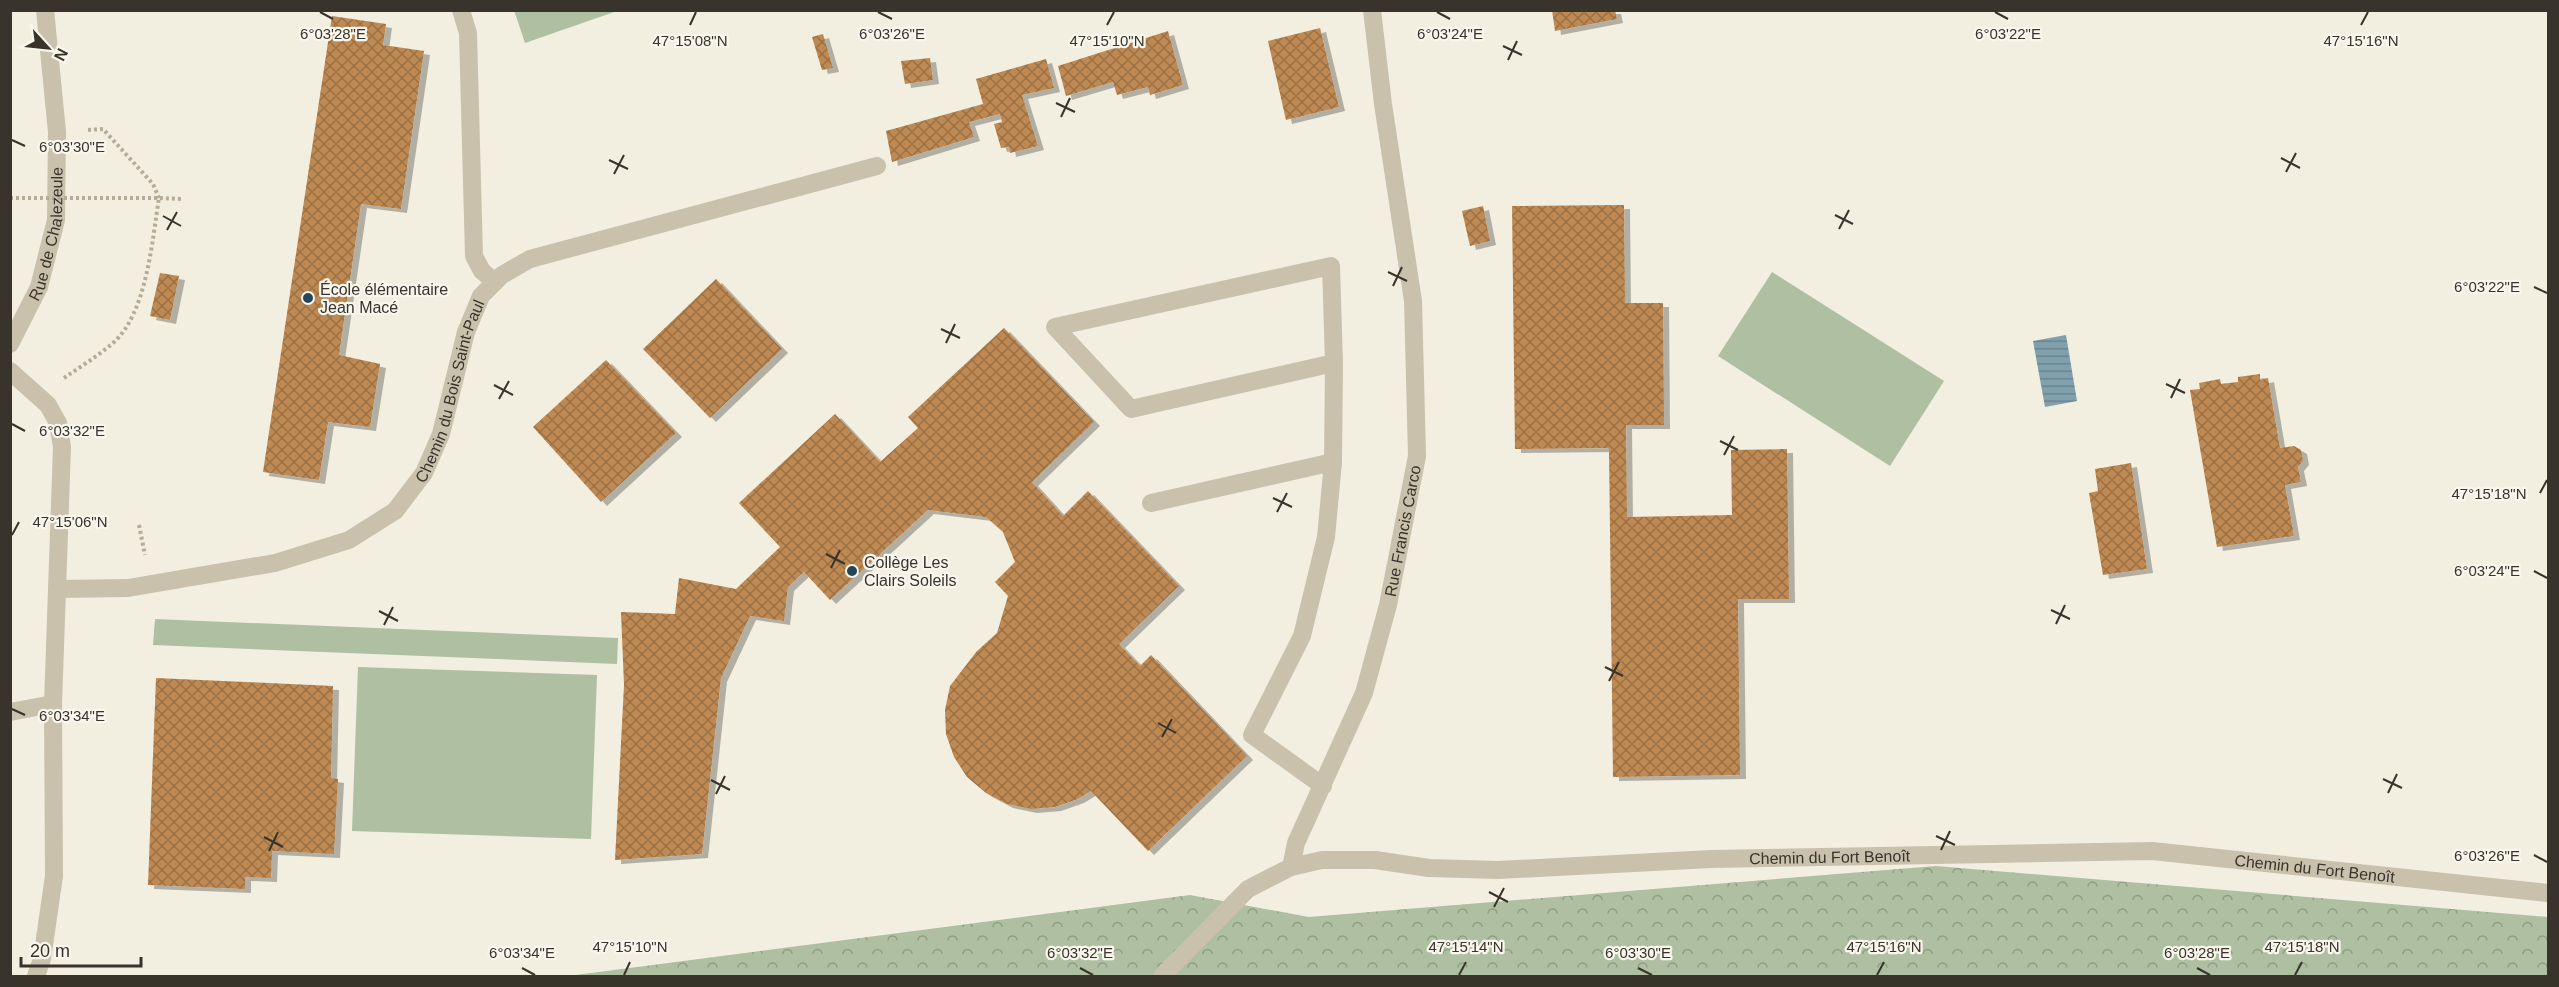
<svg xmlns="http://www.w3.org/2000/svg" width="2559" height="987" font-family="Helvetica,sans-serif">
<defs>
<pattern id="forest-crowns" width="20" height="18" patternUnits="userSpaceOnUse" patternTransform="scale(1.5)"><rect width="20" height="18" fill="#aec0a1"/><path d="M2 6a3 3 0 1 1 6 0M12 15a3 3 0 1 1 6 0" fill="none" stroke="#8f9d83"/></pattern>
<pattern id="water-rules" width="6" height="5" patternUnits="userSpaceOnUse" patternTransform="scale(1.5)"><rect width="6" height="5" fill="#81a0ad"/><path d="M0 2.5h6" fill="none" stroke="#6b838d"/></pattern>
<pattern id="building-cross-hatch" width="8" height="8" patternUnits="userSpaceOnUse" patternTransform="scale(1.5)"><rect width="8" height="8" fill="#be8952"/><path d="M0 0l8 8M0 8l8-8" fill="none" stroke="#9b7144"/></pattern>
<filter id="shadow"><feDropShadow dx="6" dy="4" stdDeviation="0" flood-color="#0004"/></filter>
</defs>
<rect width="100%" height="100%" fill="#f2eee0"/>
<!-- forest -->
<path fill="url(#forest-crowns)" d="M 1936,866 L 2548,917 L 2548,976 L 568,976 L 1190,895 L 1309,917 Z"/>
<!-- green -->
<g fill="#aec0a1">
<path d="M 514,10 L 617,10 L 617,11 L 525,43 Z"/>
<path d="M 1772,272 L 1944,381 L 1890,466 L 1718,356 Z"/>
<path d="M 155,619 L 618,638 L 617,664 L 153,645 Z"/>
<path d="M 358,667 L 597,675 L 591,839 L 352,831 Z"/>
</g>
<!-- water -->
<path fill="url(#water-rules)" d="M 2066,335 L 2077,401 L 2045,407 L 2033,341 Z"/>
<!-- building -->
<g fill="url(#building-cross-hatch)" filter="url(#shadow)">
<path d="M 1552,10 L 1615,10 L 1617,19 L 1555,31 Z"/>
<path d="M 332,16 L 386,24 L 383,45 L 424,51 L 401,209 L 361,204 L 339,355 L 380,364 L 370,427 L 328,422 L 319,480 L 263,472 Z"/>
<path d="M 1320,28 L 1339,107 L 1286,120 L 1268,41 Z"/>
<path d="M 1168,31 L 1183,85 L 1150,95 L 1148,87 L 1117,95 L 1113,82 L 1066,96 L 1058,66 Z"/>
<path d="M 823,34 L 833,68 L 822,70 L 812,37 Z"/>
<path d="M 930,58 L 933,80 L 905,84 L 901,61 Z"/>
<path d="M 1046,59 L 1054,88 L 1022,95 L 1038,146 L 1010,153 L 1009,147 L 1001,148 L 994,124 L 1002,122 L 1000,114 L 969,122 L 974,137 L 892,162 L 886,131 L 983,104 L 976,79 Z"/>
<path d="M 1624,205 L 1625,303 L 1663,303 L 1664,425 L 1626,425 L 1627,517 L 1732,515 L 1731,450 L 1787,449 L 1789,599 L 1738,599 L 1740,775 L 1613,777 L 1609,448 L 1515,449 L 1512,206 Z"/>
<path d="M 1483,206 L 1490,241 L 1470,246 L 1462,211 Z"/>
<path d="M 160,273 L 179,276 L 170,320 L 150,316 Z"/>
<path d="M 716,279 L 782,349 L 710,418 L 643,349 Z"/>
<path d="M 1004,328 L 1094,422 L 1032,482 L 1063,516 L 1088,491 L 1179,586 L 1119,644 L 1140,666 L 1151,655 L 1247,756 L 1148,851 L 1091,791 L 1078,799 L 1055,807 L 1031,809 L 1007,804 L 986,793 L 967,777 L 954,757 L 946,734 L 945,710 L 950,686 L 977,651 L 997,633 L 1008,596 L 995,582 L 1015,562 L 1003,532 L 986,517 L 928,510 L 830,600 L 804,572 L 788,587 L 784,621 L 750,616 L 721,678 L 702,854 L 615,860 L 624,685 L 621,612 L 675,614 L 679,578 L 736,589 L 780,547 L 739,503 L 835,414 L 880,462 L 918,428 L 908,417 Z"/>
<path d="M 606,360 L 676,433 L 601,502 L 533,427 Z"/>
<path d="M 2260,374 L 2260,380 L 2268,378 L 2280,448 L 2294,446 L 2301,450 L 2303,461 L 2298,467 L 2301,482 L 2285,485 L 2294,536 L 2217,547 L 2190,390 L 2200,389 L 2199,383 L 2220,379 L 2221,384 L 2238,382 L 2238,377 Z"/>
<path d="M 2131,463 L 2147,569 L 2103,575 L 2089,493 L 2098,491 L 2095,469 Z"/>
<path d="M 156,678 L 333,686 L 331,778 L 338,779 L 334,854 L 272,851 L 271,878 L 245,877 L 245,889 L 148,885 Z"/>
</g>
<g fill="none" stroke-linecap="round" stroke-linejoin="round">
<!-- path -->
<g stroke="#b5ac97" stroke-width="4" stroke-dasharray="3 3" stroke-linecap="butt">
<path d="M 88,130 L 103,129 L 153,184 L 159,198"/>
<path d="M 64,378 C 80,367 98,356 113,343 C 147,313 152,241 159,198 L 181,199"/>
<path d="M 139,525 L 145,555"/>
</g>
<!-- minor -->
<g stroke="#cac1ad" stroke-width="18">
<path d="M 461,10 L 468,33 L 474,256 L 482,271 L 495,282"/>
<path d="M 1331,266 L 1334,363 L 1131,409 L 1055,327 Z"/>
<path id="s1" d="M 10,344 L 39,287 L 56,220 L 57,132 L 45,10"/>
<path d="M 10,371 L 48,405 L 58,423 L 62,447 L 53,704 L 54,876 L 42,959 L 36,976"/>
<path d="M 1151,503 L 1333,462 L 1334,363"/>
<path id="s2" d="M 57,589 L 128,588 L 275,563 L 349,540 L 395,511 L 424,473 L 441,434 L 466,332 L 481,296 L 502,275 L 530,259 L 877,166"/>
<path d="M 10,712 L 53,704"/>
<path d="M 1323,786 L 1252,735 L 1302,636 L 1326,537 L 1333,462"/>
<path id="s3" d="M 1291,867 L 1296,843 L 1364,693 L 1388,605 L 1417,456 L 1413,301 L 1383,104 L 1372,10"/>
<path id="s4" d="M 1162,976 L 1248,889 L 1291,867 L 1322,860 L 1375,860 L 1429,868 L 1498,870 L 1711,859 L 2152,851 L 2548,893"/>
</g>
<!-- path-bridge -->
<path stroke="#b5ac97" stroke-width="4" stroke-dasharray="3 3" stroke-linecap="butt" d="M 10,198 L 159,198"/>
</g>
<!-- ticks -->
<path fill="none" stroke="#38332b" stroke-width="2" d="M 320,12 L 333,19M 878,12 L 892,19M 1437,12 L 1450,19M 1995,12 L 2008,19M 690,25 L 696,12M 1107,25 L 1114,12M 2361,25 L 2368,12M 1503,46 L 1522,55M 1508,60 L 1517,41M 1056,103 L 1075,112M 1061,117 L 1070,98M 12,140 L 25,146M 2281,158 L 2300,168M 609,160 L 628,169M 2286,172 L 2296,153M 614,174 L 624,155M 1835,215 L 1853,224M 163,216 L 181,226M 1839,229 L 1849,210M 167,230 L 177,212M 1388,272 L 1407,281M 1393,286 L 1402,267M 2534,287 L 2547,293M 941,329 L 960,338M 946,343 L 955,324M 2166,384 L 2185,393M 494,385 L 513,395M 2171,398 L 2180,379M 499,399 L 509,381M 12,424 L 25,431M 1720,441 L 1738,450M 1724,455 L 1734,436M 2540,493 L 2547,480M 1273,498 L 1292,507M 1277,512 L 1287,493M 12,535 L 19,522M 826,554 L 845,564M 831,568 L 840,550M 2534,571 L 2547,578M 2051,610 L 2070,619M 379,611 L 398,621M 2056,624 L 2065,605M 384,625 L 393,607M 1605,667 L 1623,676M 1609,681 L 1619,662M 12,709 L 25,715M 1158,723 L 1176,733M 1162,737 L 1172,719M 2383,779 L 2402,788M 711,780 L 730,790M 2388,793 L 2397,774M 716,794 L 725,776M 1936,836 L 1955,845M 264,837 L 283,847M 1941,850 L 1950,831M 269,851 L 278,832M 2534,855 L 2547,862M 1489,892 L 1508,902M 1494,907 L 1504,888M 522,968 L 535,975M 1080,968 L 1093,975M 1638,968 L 1652,975M 2197,968 L 2210,975M 624,975 L 630,962M 1459,975 L 1466,962M 1877,975 L 1884,962M 2295,975 L 2302,962"/>
<!-- markers -->
<g fill="#234658" stroke="#f9f7ed" stroke-width="2">
<circle cx="308" cy="298" r="6"/>
<circle cx="852" cy="571" r="6"/>
</g>
<g text-anchor="middle" dominant-baseline="central" stroke-width="4.5" stroke-linejoin="round" paint-order="stroke">
<!-- street labels -->
<g font-size="16" fill="#38332b" stroke="#f9f7ed">
<text stroke="none"><textPath href="#s1" startOffset="118">Rue de Chalezeule</textPath></text>
<text stroke="none"><textPath href="#s2" startOffset="486">Chemin du Bois Saint-Paul</textPath></text>
<text stroke="none"><textPath href="#s3" startOffset="356">Rue Francis Carco</textPath></text>
<text stroke="none"><textPath href="#s4" startOffset="711">Chemin du Fort Benoît</textPath></text>
<text stroke="none"><textPath href="#s4" startOffset="1197">Chemin du Fort Benoît</textPath></text>
</g>
<!-- poi labels -->
<g font-size="16" fill="#38332b" stroke="#f9f7ed" text-anchor="start">
<text x="320" y="289">École élémentaire<tspan x="320" dy="18">Jean Macé</tspan></text>
<text x="864" y="562">Collège Les<tspan x="864" dy="18">Clairs Soleils</tspan></text>
</g>
</g>
<g font-size="15" text-anchor="middle" fill="#38332b" stroke="#f9f7ed" stroke-width="4.5" stroke-linejoin="round" paint-order="stroke">
<text x="333" y="39">6°03'28"E</text>
<text x="892" y="39">6°03'26"E</text>
<text x="1450" y="39">6°03'24"E</text>
<text x="2008" y="39">6°03'22"E</text>
<text x="690" y="46">47°15'08"N</text>
<text x="1107" y="46">47°15'10"N</text>
<text x="2361" y="46">47°15'16"N</text>
<text x="72" y="152">6°03'30"E</text>
<text x="2487" y="292">6°03'22"E</text>
<text x="72" y="436">6°03'32"E</text>
<text x="2489" y="499">47°15'18"N</text>
<text x="70" y="527">47°15'06"N</text>
<text x="2487" y="576">6°03'24"E</text>
<text x="72" y="721">6°03'34"E</text>
<text x="2487" y="861">6°03'26"E</text>
<text x="630" y="952">47°15'10"N</text>
<text x="1466" y="952">47°15'14"N</text>
<text x="1884" y="952">47°15'16"N</text>
<text x="2302" y="952">47°15'18"N</text>
<text x="522" y="958">6°03'34"E</text>
<text x="1638" y="958">6°03'30"E</text>
<text x="2197" y="958">6°03'28"E</text>
<text x="1080" y="958">6°03'32"E</text>
</g>
<!-- border -->
<rect width="2559" height="987" fill="none" stroke="#38332b" stroke-width="24"/>
<!-- north arrow -->
<g transform="translate(48 48) rotate(117)" stroke="#f9f7ed" stroke-width="4.5" paint-order="stroke">
<path d="M0-4.5L10 22L0 15L-10 22Z" fill="#38332b"/>
<text y="-9" font-size="16" font-weight="bold" text-anchor="middle" fill="#38332b">N</text>
</g>
<!-- scale -->
<path d="M21 957v9h120v-9" fill="none" stroke="#38332b" stroke-width="3"/>
<text x="30" y="957" font-size="18" fill="#38332b" stroke="#f9f7ed" stroke-width="4.5" paint-order="stroke">20 m</text>
</svg>
